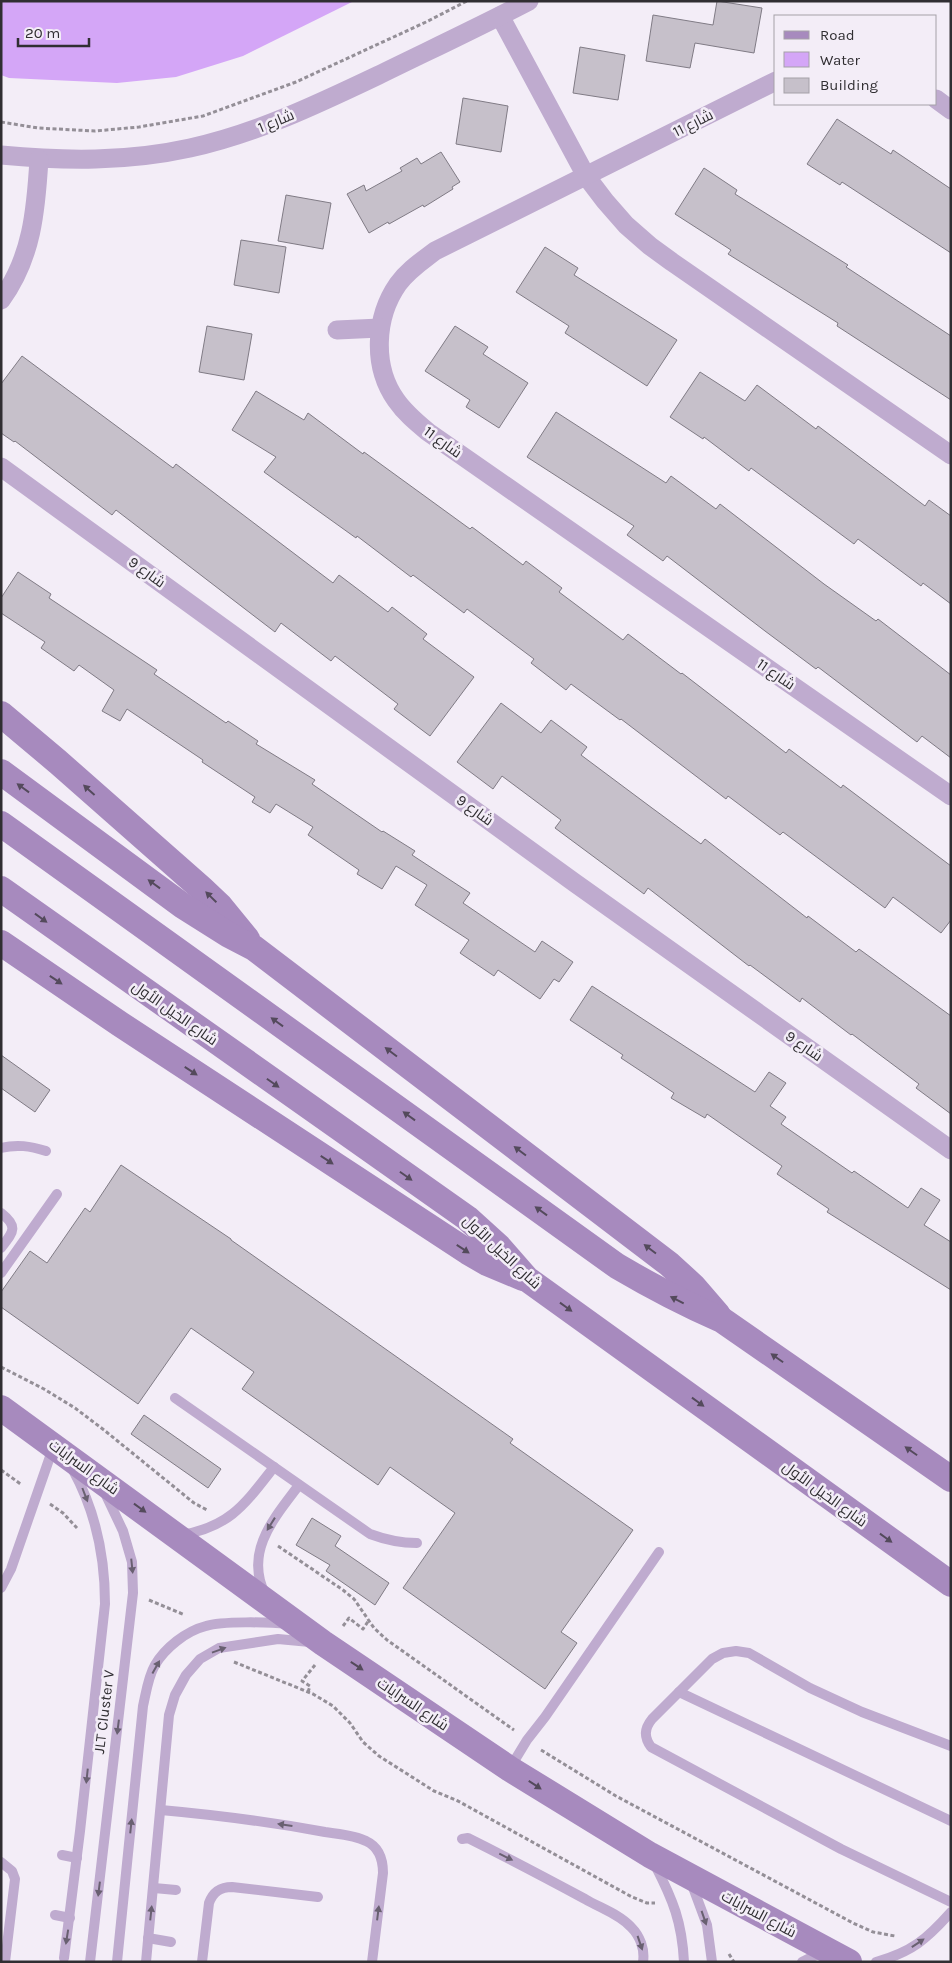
<svg xmlns="http://www.w3.org/2000/svg" width="952" height="1963" font-family="Karla,Cairo,sans-serif">
<rect width="100%" height="100%" fill="#f3edf7"/>
<!-- water -->
<path fill="#d4a6f7" d="M 1,1 L 354,1 L 243,56 L 176,77 L 117,83 L 9,78 L 1,75 Z"/>
<!-- building -->
<g fill="#c6c0ca" stroke="#807b85">
<path d="M 717,1 L 762,8 L 754,53 L 695,43 L 690,68 L 646,61 L 653,15 L 713,25 Z"/>
<path d="M 580,47 L 625,55 L 618,100 L 573,93 Z"/>
<path d="M 463,98 L 508,106 L 501,152 L 456,144 Z"/>
<path d="M 837,119 L 891,154 L 893,150 L 951,189 L 951,253 L 842,182 L 840,185 L 807,164 Z"/>
<path d="M 441,152 L 460,182 L 452,187 L 453,189 L 424,207 L 423,205 L 389,224 L 388,222 L 369,233 L 347,194 L 364,185 L 366,191 L 402,171 L 400,168 L 417,158 L 421,164 Z"/>
<path d="M 704,168 L 737,190 L 735,194 L 848,265 L 846,267 L 951,336 L 951,400 L 837,326 L 838,323 L 728,254 L 731,250 L 675,214 Z"/>
<path d="M 286,195 L 331,203 L 323,249 L 278,241 Z"/>
<path d="M 241,240 L 286,247 L 279,293 L 234,285 Z"/>
<path d="M 545,247 L 578,268 L 574,275 L 677,340 L 647,386 L 565,333 L 569,326 L 516,292 Z"/>
<path d="M 207,326 L 252,334 L 244,380 L 199,372 Z"/>
<path d="M 455,326 L 488,347 L 483,354 L 528,383 L 499,428 L 466,407 L 470,400 L 425,371 Z"/>
<path d="M 22,356 L 173,468 L 176,464 L 333,583 L 339,575 L 388,612 L 392,607 L 427,634 L 423,639 L 474,677 L 430,736 L 394,709 L 398,704 L 335,656 L 331,661 L 281,623 L 275,632 L 116,510 L 112,515 L 15,441 L 14,442 L 1,433 L 1,384 Z"/>
<path d="M 700,372 L 745,401 L 757,385 L 816,429 L 818,426 L 925,506 L 929,500 L 951,516 L 951,604 L 923,583 L 921,586 L 858,539 L 854,544 L 751,468 L 749,471 L 704,437 L 703,439 L 670,417 Z"/>
<path d="M 256,391 L 304,420 L 308,413 L 363,454 L 364,452 L 470,529 L 472,527 L 523,565 L 526,561 L 562,588 L 559,592 L 623,640 L 628,634 L 681,674 L 682,673 L 786,753 L 789,749 L 841,788 L 843,785 L 951,866 L 951,920 L 941,933 L 893,897 L 885,908 L 783,832 L 780,835 L 728,796 L 726,799 L 621,719 L 620,720 L 571,684 L 566,690 L 531,663 L 534,659 L 467,609 L 464,613 L 413,575 L 411,577 L 357,536 L 356,538 L 264,472 L 276,457 L 232,430 Z"/>
<path d="M 556,412 L 666,483 L 671,476 L 716,509 L 720,504 L 824,584 L 876,621 L 878,619 L 951,675 L 951,758 L 922,736 L 917,742 L 818,667 L 816,669 L 765,631 L 667,556 L 663,561 L 627,535 L 634,526 L 527,457 Z"/>
<path d="M 18,572 L 51,594 L 49,598 L 157,670 L 154,674 L 226,723 L 228,721 L 258,741 L 256,744 L 315,780 L 312,784 L 382,832 L 383,831 L 415,851 L 412,855 L 470,893 L 463,903 L 535,952 L 542,941 L 573,962 L 559,982 L 554,979 L 540,999 L 498,970 L 494,976 L 460,953 L 469,940 L 415,905 L 427,885 L 396,866 L 382,889 L 357,874 L 359,870 L 308,835 L 313,827 L 276,804 L 270,813 L 252,802 L 255,797 L 202,762 L 203,760 L 127,709 L 120,721 L 102,711 L 114,690 L 79,665 L 74,671 L 41,648 L 45,642 L 1,613 L 1,598 Z"/>
<path d="M 501,703 L 541,733 L 551,720 L 587,747 L 581,755 L 652,808 L 701,844 L 705,839 L 807,918 L 808,916 L 856,952 L 859,949 L 951,1016 L 951,1114 L 916,1088 L 919,1084 L 852,1034 L 851,1035 L 802,998 L 800,1002 L 750,965 L 749,966 L 648,888 L 644,894 L 555,828 L 561,820 L 502,776 L 493,789 L 457,762 Z"/>
<path d="M 592,986 L 755,1092 L 769,1072 L 786,1083 L 770,1106 L 786,1117 L 781,1124 L 852,1173 L 854,1171 L 908,1208 L 921,1188 L 940,1200 L 924,1225 L 951,1242 L 951,1290 L 827,1212 L 829,1209 L 777,1174 L 782,1166 L 707,1114 L 705,1118 L 671,1098 L 674,1093 L 621,1058 L 623,1055 L 570,1020 Z"/>
<path d="M 1,1055 L 50,1090 L 35,1112 L 1,1088 Z"/>
<path d="M 121,1165 L 231,1239 L 231,1240 L 513,1439 L 510,1443 L 633,1530 L 561,1632 L 577,1643 L 545,1689 L 403,1588 L 455,1513 L 390,1467 L 378,1485 L 242,1389 L 254,1372 L 191,1328 L 138,1404 L 1,1307 L 1,1292 L 30,1251 L 47,1263 L 85,1208 L 90,1212 Z"/>
<path d="M 144,1415 L 221,1469 L 208,1488 L 131,1434 Z"/>
<path d="M 312,1518 L 341,1536 L 335,1546 L 389,1583 L 375,1605 L 326,1571 L 330,1565 L 296,1545 Z"/>
</g>
<g fill="none" stroke-linecap="round" stroke-linejoin="round">
<!-- path -->
<g stroke="#948f97" stroke-width="3" stroke-dasharray="4 2.5" stroke-linecap="butt">
<path d="M 1,122 L 38,128 L 95,131 L 139,127 L 203,116 L 296,82 L 426,22 L 467,1"/>
<path d="M 1,1367 L 44,1389 L 75,1408 L 104,1430 L 194,1503 L 207,1510"/>
<path d="M 1,1470 L 22,1485"/>
<path d="M 50,1504 L 63,1513 L 77,1528"/>
<path d="M 278,1546 L 343,1590 L 354,1599 L 374,1628 L 387,1640 L 514,1730"/>
<path d="M 149,1600 L 185,1615"/>
<path d="M 343,1626 L 349,1618 L 363,1629 L 369,1620"/>
<path d="M 234,1662 L 313,1694 L 333,1706 L 350,1723 L 363,1742 L 379,1756 L 434,1791 L 458,1801 L 632,1897 L 647,1903 L 655,1903"/>
<path d="M 308,1692 L 310,1686 L 302,1681 L 315,1665"/>
<path d="M 541,1750 L 616,1796 L 853,1923 L 873,1932 L 895,1936"/>
<path d="M 729,1954 L 734,1962"/>
</g>
<!-- service -->
<g stroke="#bfabcf" stroke-width="10">
<path d="M 1,1148 C 17,1144 30,1146 46,1151"/>
<path d="M 1,1213 C 19,1227 13,1232 1,1248"/>
<path d="M 1,1273 L 57,1194"/>
<path d="M 175,1398 L 370,1534 C 386,1540 400,1543 417,1543"/>
<path d="M 181,1535 C 230,1527 245,1504 274,1467"/>
<path d="M 1,1588 L 11,1569 L 53,1448"/>
<path d="M 265,1594 C 244,1551 275,1517 299,1485"/>
<path d="M 679,1692 L 951,1821"/>
<path d="M 951,1746 L 862,1712 L 810,1688 L 749,1653 L 736,1651 L 723,1653 L 712,1659 L 652,1719 C 644,1729 644,1737 651,1747 L 841,1849 L 951,1902"/>
<path d="M 510,1768 L 527,1740 L 545,1717 L 659,1552"/>
<path d="M 161,1810 C 216,1815 271,1822 325,1832 C 338,1834 355,1835 366,1841 C 379,1847 383,1860 383,1873 L 372,1962"/>
<path d="M 462,1839 L 468,1838 C 508,1858 546,1878 585,1899 C 600,1908 619,1914 631,1927 C 640,1936 645,1949 643,1962"/>
<path d="M 62,1855 L 77,1858"/>
<path d="M 1,1862 L 12,1871 L 15,1879 L 5,1962"/>
<path d="M 655,1865 C 673,1900 682,1922 684,1962"/>
<path d="M 691,1882 L 707,1925 L 712,1962"/>
<path d="M 154,1888 L 176,1890"/>
<path d="M 55,1915 L 70,1918"/>
<path d="M 148,1938 L 171,1942"/>
<path d="M 64,1958 L 80,1831 L 105,1604 C 105,1556 96,1512 73,1470"/>
<path d="M 90,1962 L 133,1593 L 132,1562 L 123,1531 L 105,1493"/>
<path d="M 117,1962 L 143,1706 C 146,1693 148,1677 155,1665 C 165,1648 186,1631 206,1626 C 221,1621 270,1622 287,1624"/>
<path d="M 146,1962 L 169,1715 L 175,1695 L 186,1675 L 200,1659 L 219,1648 L 278,1639 L 310,1642"/>
<path d="M 202,1962 L 209,1903 C 213,1892 220,1887 232,1887 L 318,1897"/>
<path d="M 802,1962 L 824,1951"/>
<path d="M 876,1962 C 912,1952 927,1939 951,1912"/>
</g>
<!-- minor -->
<g stroke="#bfabcf" stroke-width="19">
<path d="M 500,16 L 586,176 L 605,201 L 626,225 L 650,246 L 672,262 L 951,455"/>
<path d="M 776,81 L 435,251 C 422,261 408,270 398,284 C 375,317 372,366 396,400 C 405,413 416,422 428,432 L 951,796"/>
<path d="M 936,99 L 951,110"/>
<path d="M 1,155 C 64,161 127,162 190,148 C 258,133 320,103 383,73 C 432,49 481,26 529,1"/>
<path d="M 1,300 C 32,258 36,210 39,159"/>
<path d="M 337,330 L 380,328"/>
<path d="M 1,467 L 575,883 L 951,1150"/>
</g>
<!-- secondary -->
<g stroke="#a78abe" stroke-width="26">
<path d="M 1,714 L 58,762 L 201,888 L 220,906 L 247,939"/>
<path d="M 1,772 L 183,906 L 229,935 L 254,948 L 669,1264 L 693,1286 L 718,1315"/>
<path d="M 1,824 L 617,1266 C 651,1286 685,1304 722,1320 L 951,1479"/>
<path d="M 1,889 L 467,1218 L 499,1247 L 527,1279 L 951,1584"/>
<path d="M 1,943 L 120,1024 L 468,1252 L 487,1263 L 523,1278"/>
<path d="M 1,1408 L 323,1643 L 510,1769 L 650,1855 L 849,1962"/>
</g>
</g>
<!-- one-way arrows -->
<defs><path id="oneway-solid" d="M-6-.8H1V-3.2L6.5 0L1 3.2V.8H-6Z" transform="scale(1.25)"/></defs>
<g fill="#544a5c">
<use href="#oneway-solid" transform="translate(23 788) rotate(-144)"/>
<use href="#oneway-solid" transform="translate(89 790) rotate(-138)"/>
<use href="#oneway-solid" transform="translate(154 884) rotate(-144)"/>
<use href="#oneway-solid" transform="translate(211 897) rotate(-136)"/>
<use href="#oneway-solid" transform="translate(41 918) rotate(36)"/>
<use href="#oneway-solid" transform="translate(56 980) rotate(34)"/>
<use href="#oneway-solid" transform="translate(277 1022) rotate(-144)"/>
<use href="#oneway-solid" transform="translate(391 1052) rotate(-143)"/>
<use href="#oneway-solid" transform="translate(191 1071) rotate(33)"/>
<use href="#oneway-solid" transform="translate(273 1083) rotate(35)"/>
<use href="#oneway-solid" transform="translate(409 1116) rotate(-144)"/>
<use href="#oneway-solid" transform="translate(520 1151) rotate(-143)"/>
<use href="#oneway-solid" transform="translate(327 1160) rotate(33)"/>
<use href="#oneway-solid" transform="translate(406 1176) rotate(35)"/>
<use href="#oneway-solid" transform="translate(541 1211) rotate(-144)"/>
<use href="#oneway-solid" transform="translate(463 1249) rotate(33)"/>
<use href="#oneway-solid" transform="translate(650 1249) rotate(-143)"/>
<use href="#oneway-solid" transform="translate(677 1300) rotate(-153)"/>
<use href="#oneway-solid" transform="translate(566 1307) rotate(36)"/>
<use href="#oneway-solid" transform="translate(777 1358) rotate(-145)"/>
<use href="#oneway-solid" transform="translate(698 1402) rotate(36)"/>
<use href="#oneway-solid" transform="translate(911 1451) rotate(-145)"/>
<use href="#oneway-solid" transform="translate(140 1508) rotate(36)"/>
<use href="#oneway-solid" transform="translate(886 1538) rotate(36)"/>
<use href="#oneway-solid" transform="translate(357 1666) rotate(34)"/>
<use href="#oneway-solid" transform="translate(535 1785) rotate(33)"/>
</g>
<g fill="#696071">
<use href="#oneway-solid" transform="translate(85 1495) rotate(69)"/>
<use href="#oneway-solid" transform="translate(271 1524) rotate(122)"/>
<use href="#oneway-solid" transform="translate(132 1566) rotate(84)"/>
<use href="#oneway-solid" transform="translate(219 1650) rotate(-20)"/>
<use href="#oneway-solid" transform="translate(156 1667) rotate(-61)"/>
<use href="#oneway-solid" transform="translate(118 1727) rotate(97)"/>
<use href="#oneway-solid" transform="translate(87 1776) rotate(96)"/>
<use href="#oneway-solid" transform="translate(285 1825) rotate(-172)"/>
<use href="#oneway-solid" transform="translate(131 1826) rotate(-84)"/>
<use href="#oneway-solid" transform="translate(506 1857) rotate(26)"/>
<use href="#oneway-solid" transform="translate(99 1889) rotate(97)"/>
<use href="#oneway-solid" transform="translate(151 1913) rotate(-84)"/>
<use href="#oneway-solid" transform="translate(378 1913) rotate(-83)"/>
<use href="#oneway-solid" transform="translate(704 1918) rotate(71)"/>
<use href="#oneway-solid" transform="translate(67 1937) rotate(99)"/>
<use href="#oneway-solid" transform="translate(640 1943) rotate(71)"/>
<use href="#oneway-solid" transform="translate(918 1943) rotate(-34)"/>
</g>
<g text-anchor="middle" dominant-baseline="central" stroke-width="5" stroke-linejoin="round" paint-order="stroke">
<!-- street labels -->
<g font-size="15" fill="#302e32" stroke="#f3edf7">
<text transform="translate(276 121) rotate(-22)">شارع 1</text>
<text transform="translate(693 123) rotate(-27)">شارع 11</text>
<text transform="translate(443 442) rotate(36)">شارع 11</text>
<text transform="translate(147 572) rotate(36)">شارع 9</text>
<text transform="translate(776 674) rotate(35)">شارع 11</text>
<text transform="translate(475 810) rotate(36)">شارع 9</text>
<text transform="translate(175 1013) rotate(35)">شارع الخيل الأول</text>
<text transform="translate(804 1046) rotate(35)">شارع 9</text>
<text transform="translate(502 1252) rotate(43)">شارع الخيل الأول</text>
<text transform="translate(84 1467) rotate(36)">شارع السرايات</text>
<text transform="translate(825 1494) rotate(36)">شارع الخيل الأول</text>
<text transform="translate(413 1704) rotate(34)">شارع السرايات</text>
<text transform="translate(104 1712) rotate(-83)">JLT Cluster V</text>
<text transform="translate(759 1914) rotate(28)">شارع السرايات</text>
</g>
</g>
<!-- border -->
<rect width="952" height="1963" fill="none" stroke="#302e32" stroke-width="5"/>
<!-- legend -->
<rect x="774" y="15" width="162" height="90" fill="#f3edf7" stroke="#a5a1a8"/>
<rect x="784" y="31" width="25" height="8" fill="#a78abe" stroke="#a5a1a8"/>
<text x="820" y="40" font-size="15" fill="#302e32">Road</text>
<rect x="784" y="52" width="25" height="15" fill="#d4a6f7" stroke="#a5a1a8"/>
<text x="820" y="65" font-size="15" fill="#302e32">Water</text>
<rect x="784" y="78" width="25" height="15" fill="#c6c0ca" stroke="#a5a1a8"/>
<text x="820" y="90" font-size="15" fill="#302e32">Building</text>
<!-- scale -->
<path d="M18 38v8h71v-8" fill="none" stroke="#302e32" stroke-width="2.5"/>
<text x="25" y="38" font-size="15" fill="#302e32" stroke="#f3edf7" stroke-width="4" paint-order="stroke">20 m</text>
</svg>
